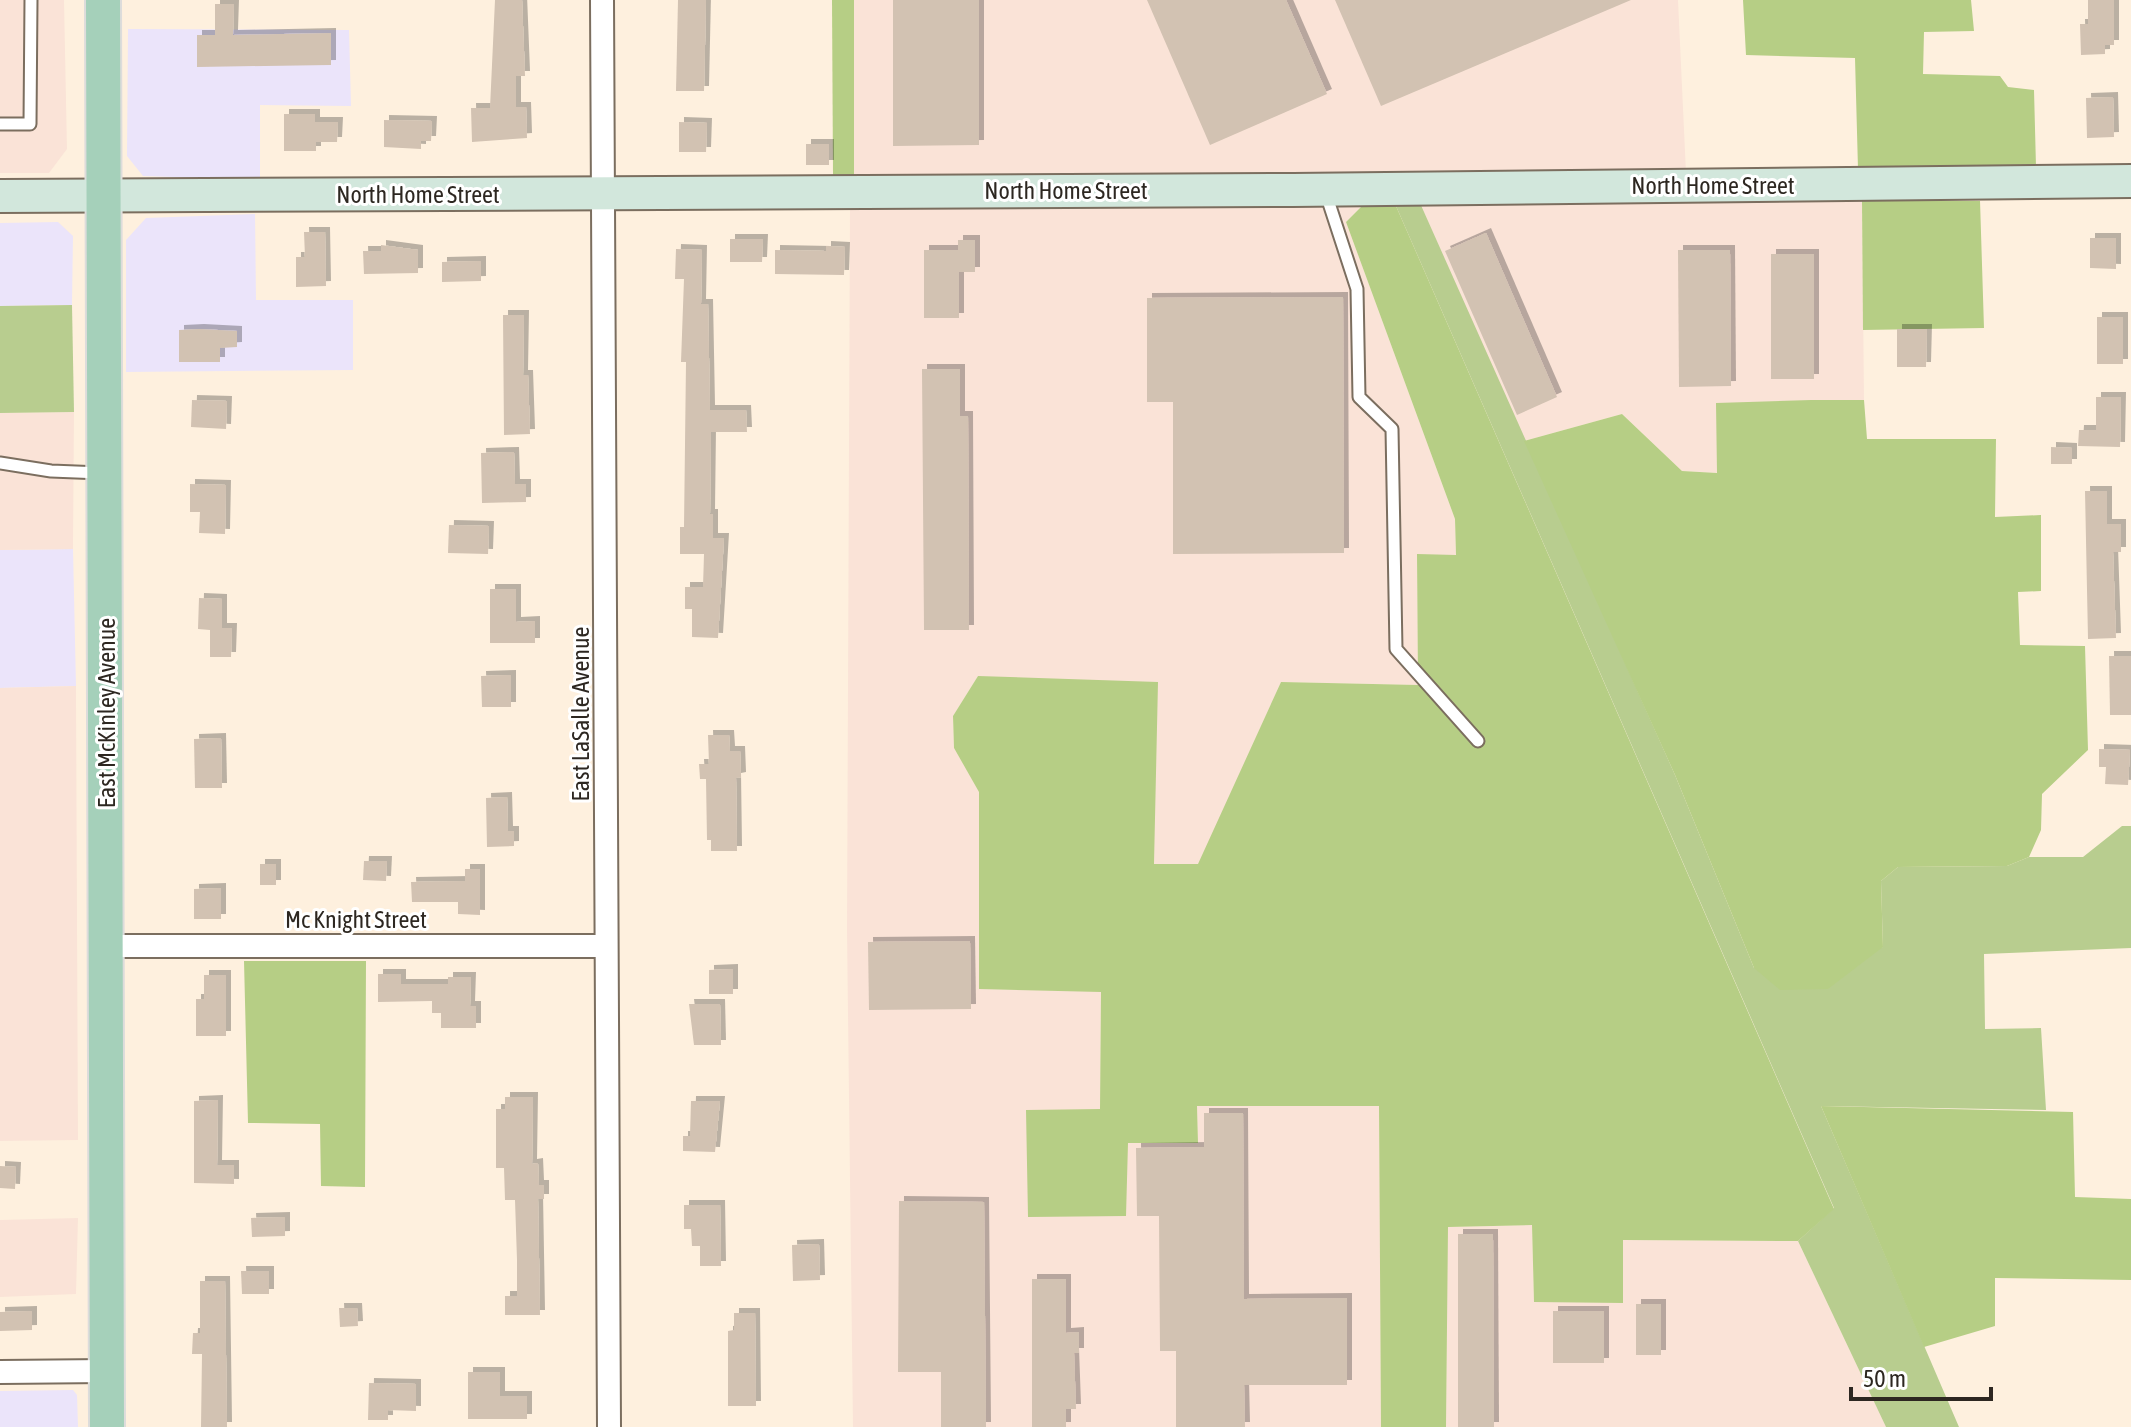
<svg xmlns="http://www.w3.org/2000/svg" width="2131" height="1427" font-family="'Asap Condensed',sans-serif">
<defs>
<filter id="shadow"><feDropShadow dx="5" dy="-5" stdDeviation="0" flood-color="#0004"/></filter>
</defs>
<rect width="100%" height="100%" fill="#fef0de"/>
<!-- commercial -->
<g fill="#ebe4fa">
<path d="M 128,29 L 349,30 L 351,106 L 260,105 L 260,180 L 143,176 L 127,156 Z"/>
<path d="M 255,214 L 256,300 L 353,300 L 353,370 L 126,372 L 126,240 L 146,218 Z"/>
<path d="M 58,222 L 73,236 L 72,305 L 0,306 L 0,223 Z"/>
<path d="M 73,549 L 76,686 L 0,688 L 0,550 Z"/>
<path d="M 73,1390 L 77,1395 L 78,1427 L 0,1427 L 0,1391 Z"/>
</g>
<!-- industrial -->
<g fill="#fae3d7">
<path d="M 0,0 L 64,0 L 67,149 L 49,173 L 0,173 Z"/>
<path d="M 854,0 L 1678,0 L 1686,173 L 854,176 Z"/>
<path d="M 1862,201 L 1864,400 L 1717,404 L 1718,473 L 1682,471 L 1622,414 L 1524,441 L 1420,203 Z"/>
<path d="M 1363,205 L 1346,222 L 1455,519 L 1456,555 L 1417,555 L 1418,685 L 1281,682 L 1199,864 L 1154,865 L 978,676 L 953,716 L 954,748 L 979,791 L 980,989 L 1101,991 L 1100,1109 L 1128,1143 L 1198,1143 L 1197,1106 L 1379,1106 L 1381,1427 L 853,1427 L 847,930 L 850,209 Z"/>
<path d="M 74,412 L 73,549 L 0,550 L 0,413 Z"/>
<path d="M 76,686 L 78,1140 L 0,1141 L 0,688 Z"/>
<path d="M 78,1218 L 76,1294 L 0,1297 L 0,1220 Z"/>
<path d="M 1532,1225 L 1534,1301 L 1623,1240 L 1798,1241 L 1886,1427 L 1446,1427 L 1447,1227 Z"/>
</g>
<!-- green -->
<g fill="#b8cd8f">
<path d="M 1420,203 L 1675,775 L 1754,968 L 1883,947 L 1881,881 L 1898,867 L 2007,866 L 2029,857 L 2083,857 L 2122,826 L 2131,826 L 2131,948 L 1984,954 L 1985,1029 L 2041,1028 L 2046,1110 L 1821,1106 L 1959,1427 L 1886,1427 L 1798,1241 L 1834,1208 L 1396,206 Z"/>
<path d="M 72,305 L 74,412 L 0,413 L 0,306 Z"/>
</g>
<!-- forest -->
<g fill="#b6ce85">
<path d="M 832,0 L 854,0 L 854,176 L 833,176 Z"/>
<path d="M 1743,0 L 1971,0 L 1974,31 L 1924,32 L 1923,74 L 2000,76 L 2008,87 L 2034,90 L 2036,167 L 1858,169 L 1855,58 L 1746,55 Z"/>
<path d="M 1862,201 L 1980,201 L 1984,328 L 1863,330 Z"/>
<path d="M 1363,205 L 1396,206 L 1834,1209 L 1798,1241 L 1623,1240 L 1623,1303 L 1534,1302 L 1532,1225 L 1448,1227 L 1446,1427 L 1381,1427 L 1379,1106 L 1197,1106 L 1198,1143 L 1128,1143 L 1126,1216 L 1028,1217 L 1026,1110 L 1100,1109 L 1101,992 L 979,989 L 979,792 L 954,748 L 953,716 L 978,676 L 1158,682 L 1154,864 L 1198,864 L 1281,682 L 1418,685 L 1417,554 L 1456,555 L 1455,519 L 1346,222 Z"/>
<path d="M 1811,400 L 1864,400 L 1867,439 L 1996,439 L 1995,517 L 2041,515 L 2041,591 L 2018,592 L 2020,645 L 2085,646 L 2088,750 L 2042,794 L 2041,830 L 2029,857 L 2007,866 L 1898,867 L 1881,881 L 1883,947 L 1828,989 L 1780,990 L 1754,968 L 1675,775 L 1524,441 L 1622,414 L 1682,471 L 1717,473 L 1716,403 Z"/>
<path d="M 244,961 L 366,961 L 365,1187 L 321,1186 L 320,1124 L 248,1123 Z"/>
<path d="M 1821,1106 L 2073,1112 L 2075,1197 L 2131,1199 L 2131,1280 L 1995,1278 L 1995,1326 L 1924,1347 Z"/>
</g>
<!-- building -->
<g fill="#d2c2b2" filter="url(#shadow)">
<path d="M 495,0 L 522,0 L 525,76 L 516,76 L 516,107 L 526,107 L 527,138 L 472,142 L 471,108 L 490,108 Z"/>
<path d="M 678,0 L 706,0 L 704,91 L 676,91 Z"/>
<path d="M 893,0 L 979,0 L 979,145 L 893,146 Z"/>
<path d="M 1147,0 L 1286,0 L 1327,94 L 1210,145 Z"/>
<path d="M 1335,0 L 1631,0 L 1381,106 Z"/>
<path d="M 2088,0 L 2114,0 L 2114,45 L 2105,45 L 2105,54 L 2081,55 L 2080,24 L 2088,24 Z"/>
<path d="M 215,4 L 234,4 L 233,35 L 331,33 L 331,65 L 197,67 L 197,35 L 215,35 Z"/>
<path d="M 2113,97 L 2114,137 L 2087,138 L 2086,98 Z"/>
<path d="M 284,114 L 315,114 L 315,122 L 338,122 L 337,142 L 316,142 L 316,151 L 284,151 Z"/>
<path d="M 384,120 L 432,121 L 431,141 L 421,141 L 421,149 L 384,147 Z"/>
<path d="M 679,122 L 707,123 L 706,152 L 679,152 Z"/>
<rect x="806" y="144" width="23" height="21"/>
<path d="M 304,232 L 325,232 L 326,286 L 296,287 L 296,257 L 305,257 Z"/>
<path d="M 1486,233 L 1557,397 L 1517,415 L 1445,251 Z"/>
<path d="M 2090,238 L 2116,238 L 2116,269 L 2090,268 Z"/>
<path d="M 730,239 L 763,239 L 762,262 L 730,262 Z"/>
<path d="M 958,240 L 975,240 L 975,272 L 959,272 L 959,318 L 924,318 L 924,250 L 958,250 Z"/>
<path d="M 381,245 L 418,250 L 418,273 L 364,274 L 363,251 L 381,251 Z"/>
<path d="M 826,246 L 845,247 L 844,275 L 775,274 L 775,250 L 826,251 Z"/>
<path d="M 676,249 L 702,250 L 701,304 L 708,304 L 710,410 L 746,410 L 747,432 L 711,432 L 710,514 L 713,514 L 713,538 L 724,538 L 718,638 L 692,637 L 692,609 L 685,609 L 685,587 L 703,587 L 704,554 L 680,554 L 680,527 L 684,527 L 686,362 L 681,362 L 684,279 L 675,279 Z"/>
<path d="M 1678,250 L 1730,250 L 1731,386 L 1679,387 Z"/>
<rect x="1771" y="254" width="43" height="125"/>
<path d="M 481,261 L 481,281 L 442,282 L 442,262 Z"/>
<path d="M 1343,297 L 1344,553 L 1173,554 L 1173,402 L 1147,402 L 1147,298 Z"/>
<path d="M 503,315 L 524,315 L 523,375 L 528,375 L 530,434 L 504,435 Z"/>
<rect x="2097" y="317" width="26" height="47"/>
<path d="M 199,329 L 237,331 L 237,347 L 220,348 L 220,362 L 179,362 L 179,330 Z"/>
<path d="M 1897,329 L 1927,329 L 1926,367 L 1897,367 Z"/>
<path d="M 922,369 L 960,369 L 960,416 L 968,416 L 969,630 L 924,630 Z"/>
<path d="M 2096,397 L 2121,397 L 2120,447 L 2078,446 L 2079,430 L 2096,430 Z"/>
<path d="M 192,400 L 227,401 L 226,429 L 191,427 Z"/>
<path d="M 2051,447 L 2072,448 L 2072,464 L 2051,464 Z"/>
<path d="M 514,452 L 515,484 L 526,484 L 526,502 L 482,503 L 481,453 Z"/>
<path d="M 190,484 L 226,485 L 225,534 L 199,533 L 200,512 L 190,512 Z"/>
<path d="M 2085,491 L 2107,491 L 2107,524 L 2121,524 L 2121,552 L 2113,552 L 2116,638 L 2088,639 Z"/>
<path d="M 449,525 L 489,526 L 488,554 L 448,553 Z"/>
<path d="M 490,589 L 516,589 L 516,622 L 535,621 L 535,643 L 490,643 Z"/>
<path d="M 199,598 L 222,599 L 222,628 L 232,628 L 231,657 L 210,657 L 210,630 L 198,629 Z"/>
<path d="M 2109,656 L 2131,656 L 2131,715 L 2110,715 Z"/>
<path d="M 511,675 L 511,707 L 482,707 L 481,676 Z"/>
<path d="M 708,735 L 729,735 L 730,751 L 740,751 L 741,777 L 736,778 L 737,851 L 711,851 L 711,840 L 707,840 L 706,779 L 700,779 L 699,764 L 709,764 Z"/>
<path d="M 221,738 L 222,788 L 195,788 L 194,739 Z"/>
<path d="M 2099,749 L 2130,750 L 2128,785 L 2105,784 L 2106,767 L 2099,767 Z"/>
<path d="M 507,797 L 508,831 L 514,831 L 514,846 L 487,847 L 486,798 Z"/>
<path d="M 364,861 L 387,861 L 386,881 L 363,880 Z"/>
<rect x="260" y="864" width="16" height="21"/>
<path d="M 465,869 L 480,869 L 480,915 L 458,914 L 458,902 L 412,902 L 411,882 L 465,881 Z"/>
<path d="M 221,888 L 221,919 L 194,919 L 194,889 Z"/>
<path d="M 970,941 L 971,1009 L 869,1010 L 868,942 Z"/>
<path d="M 733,969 L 733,994 L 709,994 L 709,970 Z"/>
<path d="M 378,974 L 401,974 L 401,984 L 448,984 L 448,977 L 471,977 L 470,1006 L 476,1006 L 476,1028 L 441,1028 L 441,1013 L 432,1013 L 432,1001 L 378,1002 Z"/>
<path d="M 204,975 L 226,975 L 226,1036 L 196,1036 L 196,999 L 204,999 Z"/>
<path d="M 689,1004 L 720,1004 L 721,1045 L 694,1045 Z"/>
<path d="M 505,1097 L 533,1097 L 532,1164 L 538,1163 L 539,1185 L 544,1185 L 544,1199 L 538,1199 L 540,1315 L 505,1315 L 505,1296 L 517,1296 L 517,1260 L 515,1200 L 505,1200 L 504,1168 L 496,1168 L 496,1109 L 505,1109 Z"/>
<path d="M 218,1100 L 217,1165 L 234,1165 L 234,1184 L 194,1183 L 194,1101 Z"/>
<path d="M 691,1101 L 720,1101 L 715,1152 L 683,1151 L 683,1136 L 690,1136 Z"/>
<path d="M 1204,1113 L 1243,1113 L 1244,1299 L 1347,1298 L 1347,1385 L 1244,1385 L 1245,1427 L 1176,1427 L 1176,1351 L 1160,1351 L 1159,1216 L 1137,1216 L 1136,1148 L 1204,1147 Z"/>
<path d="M 0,1166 L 16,1167 L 15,1189 L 0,1188 Z"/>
<path d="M 899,1201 L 984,1202 L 986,1427 L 941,1427 L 941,1372 L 898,1372 Z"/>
<path d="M 684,1205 L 720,1205 L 721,1266 L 700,1266 L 700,1246 L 692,1246 L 691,1229 L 684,1229 Z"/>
<path d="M 285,1217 L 285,1236 L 252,1237 L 251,1218 Z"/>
<path d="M 1458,1234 L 1493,1234 L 1494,1427 L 1458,1427 Z"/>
<path d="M 819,1244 L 820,1280 L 793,1281 L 792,1245 Z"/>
<path d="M 241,1271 L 269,1271 L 269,1294 L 242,1294 Z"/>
<path d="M 1032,1279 L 1066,1279 L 1066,1333 L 1079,1332 L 1079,1353 L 1074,1353 L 1076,1409 L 1066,1409 L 1066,1427 L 1032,1427 Z"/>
<path d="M 200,1281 L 225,1281 L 227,1427 L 201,1427 L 202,1354 L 192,1354 L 193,1333 L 200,1333 Z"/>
<rect x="1636" y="1304" width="25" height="51"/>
<path d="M 339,1308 L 357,1308 L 358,1326 L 340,1327 Z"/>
<path d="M 32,1311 L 32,1330 L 0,1331 L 0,1312 Z"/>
<rect x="1553" y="1311" width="51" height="52"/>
<path d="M 734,1313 L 755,1313 L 756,1406 L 728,1406 L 728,1331 L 734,1330 Z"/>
<path d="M 468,1372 L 500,1372 L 500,1396 L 527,1396 L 527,1419 L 468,1419 Z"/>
<path d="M 369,1383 L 416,1384 L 416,1411 L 388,1410 L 388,1420 L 368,1420 Z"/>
</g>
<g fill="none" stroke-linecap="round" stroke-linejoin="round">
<defs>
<g id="lane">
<path d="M 0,124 L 30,124 L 31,0"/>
<path d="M 1326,194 L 1357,289 L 1359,397 L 1392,429 L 1396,649 L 1478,741"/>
<path d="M 0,463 L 51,471 L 101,473"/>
</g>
<g id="street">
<path d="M 602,0 L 609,1427"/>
<path d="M 106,946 L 606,946"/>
<path d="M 0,1372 L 107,1371"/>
</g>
<path id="secondary" d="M 0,196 L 1293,190 L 2131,181"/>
<path id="primary" d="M 103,0 L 107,1427"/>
</defs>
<!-- lane casing -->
<use href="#lane" stroke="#7b6e5f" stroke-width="15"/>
<!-- street casing -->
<use href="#street" stroke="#7b6e5f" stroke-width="26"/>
<!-- secondary casing -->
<use href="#secondary" stroke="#7b6e5f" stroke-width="36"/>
<!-- primary casing -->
<use href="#primary" stroke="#dddcdb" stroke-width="38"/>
<!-- lane -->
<use href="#lane" stroke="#fff" stroke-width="11"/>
<!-- street -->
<use href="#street" stroke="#fff" stroke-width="22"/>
<!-- secondary -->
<use href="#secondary" stroke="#d2e7dc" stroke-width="32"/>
<!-- primary -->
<use href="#primary" stroke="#a5d0ba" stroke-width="34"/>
</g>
<g text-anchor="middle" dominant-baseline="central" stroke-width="6" stroke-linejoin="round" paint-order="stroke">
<!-- street labels -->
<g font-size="24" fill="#2d2721" stroke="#fff">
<text x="1713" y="185">North Home Street</text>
<text x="1066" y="190">North Home Street</text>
<text x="418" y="194">North Home Street</text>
<text transform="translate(106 713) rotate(-90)">East McKinley Avenue</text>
<text transform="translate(580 714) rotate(-90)">East LaSalle Avenue</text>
<text x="356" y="919">Mc Knight Street</text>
</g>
</g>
<!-- scale -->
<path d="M1851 1387v12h140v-12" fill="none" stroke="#2d2721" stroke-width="4"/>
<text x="1863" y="1387" font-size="24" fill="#2d2721" stroke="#ffffff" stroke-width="6" paint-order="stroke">50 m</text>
</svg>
